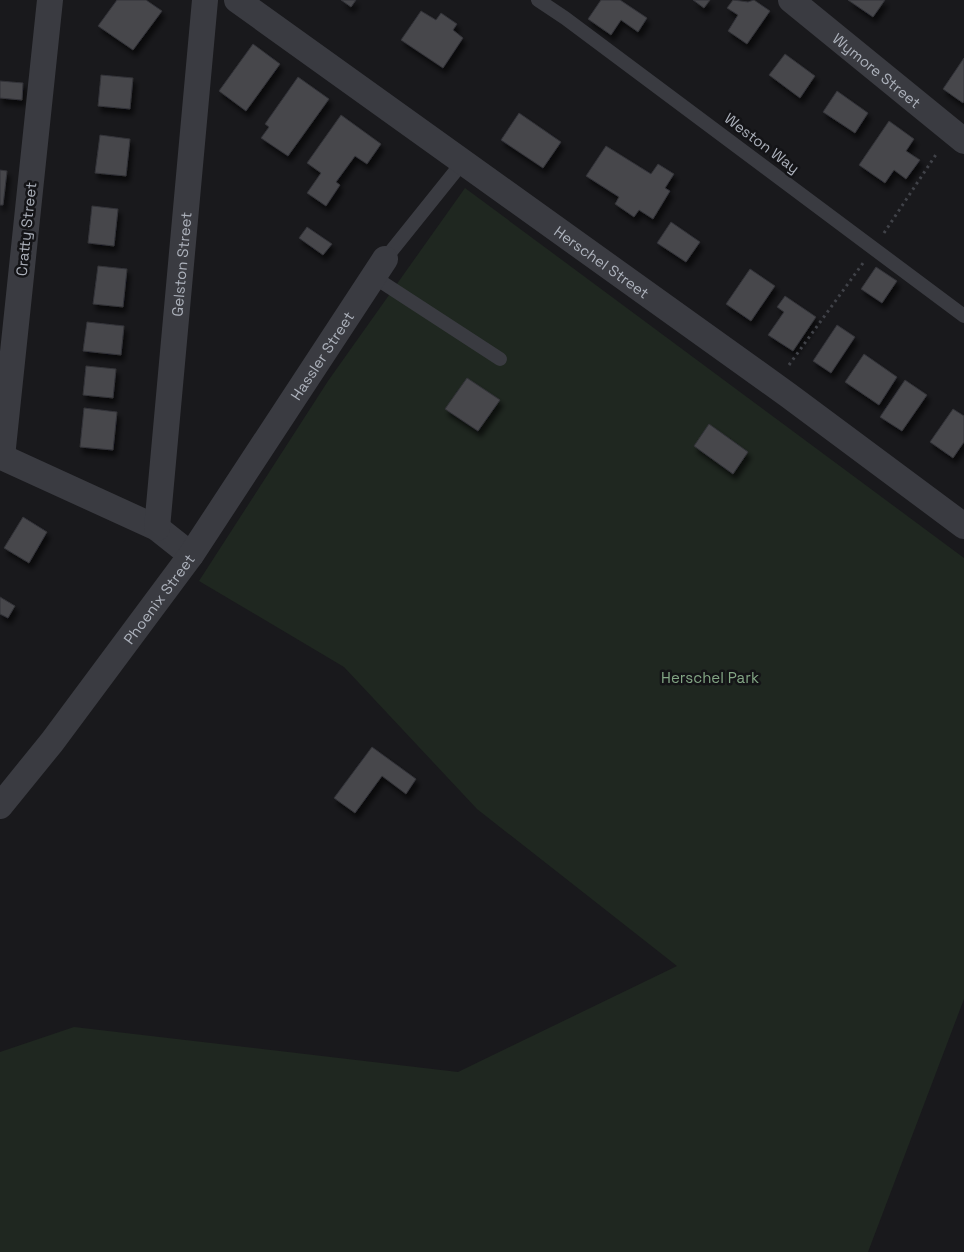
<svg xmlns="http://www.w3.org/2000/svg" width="964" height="1252" font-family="'Space Grotesk',sans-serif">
<defs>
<filter id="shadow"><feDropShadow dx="3" dy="5.5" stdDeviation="2.5" flood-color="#0009"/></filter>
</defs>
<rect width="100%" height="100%" fill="#19191c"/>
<!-- green -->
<path fill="#1f2720" d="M 465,188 L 964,558 L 964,999 L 868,1252 L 0,1252 L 0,1052 L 74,1027 L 458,1072 L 677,966 L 477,809 L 344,667 L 199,581 L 328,381 Z"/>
<!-- building -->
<g fill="#46474c" stroke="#333338" filter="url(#shadow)">
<path d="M 117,0 L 146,0 L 162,11 L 133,50 L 98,26 Z"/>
<path d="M 341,0 L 356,0 L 351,7 Z"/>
<path d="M 601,0 L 620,0 L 647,18 L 638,32 L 621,20 L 611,35 L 588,19 Z"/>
<path d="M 693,0 L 710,0 L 704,8 Z"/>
<path d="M 733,0 L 748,2 L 754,0 L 770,11 L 747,44 L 728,31 L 738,15 L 727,8 Z"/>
<path d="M 848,0 L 885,0 L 873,17 Z"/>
<path d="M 421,11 L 436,20 L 441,13 L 457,24 L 453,30 L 463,38 L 443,68 L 401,40 Z"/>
<path d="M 253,44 L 280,64 L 246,111 L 219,91 Z"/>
<path d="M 785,54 L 815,76 L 800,98 L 769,75 Z"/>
<path d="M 964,58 L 964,101 L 963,103 L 943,89 Z"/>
<path d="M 101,75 L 133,78 L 130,109 L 98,106 Z"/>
<path d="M 298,77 L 329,99 L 288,156 L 261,138 L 269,127 L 265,124 Z"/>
<path d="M 0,81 L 23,83 L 22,100 L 0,98 Z"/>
<path d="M 837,91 L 868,113 L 855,133 L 823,112 Z"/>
<path d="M 519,113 L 561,142 L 543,168 L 501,140 Z"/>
<path d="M 341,115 L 381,144 L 367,164 L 355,156 L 336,182 L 340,185 L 326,206 L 307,193 L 321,173 L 307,163 Z"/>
<path d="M 889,121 L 914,139 L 906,151 L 920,160 L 906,179 L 894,170 L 885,183 L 859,165 Z"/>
<path d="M 100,135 L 130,139 L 126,176 L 95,173 Z"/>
<path d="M 606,146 L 651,174 L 658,164 L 674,174 L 665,188 L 670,191 L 653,219 L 639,210 L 634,217 L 615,204 L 619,197 L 586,176 Z"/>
<path d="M 0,170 L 7,171 L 3,205 L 0,205 Z"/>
<path d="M 92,206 L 118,209 L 114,246 L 88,243 Z"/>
<path d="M 671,222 L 700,242 L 686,262 L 657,243 Z"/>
<path d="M 307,227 L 332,244 L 323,255 L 299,238 Z"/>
<path d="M 98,266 L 127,269 L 123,307 L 93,304 Z"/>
<path d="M 876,267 L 897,281 L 882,303 L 861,289 Z"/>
<path d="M 750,269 L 775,286 L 751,321 L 726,304 Z"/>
<path d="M 785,296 L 816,317 L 793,351 L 768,335 L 784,312 L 777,307 Z"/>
<path d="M 87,322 L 124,326 L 121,355 L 83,351 Z"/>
<path d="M 837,325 L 855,337 L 831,373 L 813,361 Z"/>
<path d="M 864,354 L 897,377 L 879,405 L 845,382 Z"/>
<path d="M 86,366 L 116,369 L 113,398 L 83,395 Z"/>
<path d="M 467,378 L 500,400 L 478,431 L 445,409 Z"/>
<path d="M 905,380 L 927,395 L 902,431 L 880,417 Z"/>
<path d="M 84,408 L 117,412 L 113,450 L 80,447 Z"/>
<path d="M 953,409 L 964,416 L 964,442 L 953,458 L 930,442 Z"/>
<path d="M 709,424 L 748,452 L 733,474 L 694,446 Z"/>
<path d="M 23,517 L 47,532 L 29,563 L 4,548 Z"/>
<path d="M 0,597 L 15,606 L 8,618 L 0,614 Z"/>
<path d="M 372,747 L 416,779 L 406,794 L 382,776 L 355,813 L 334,798 Z"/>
</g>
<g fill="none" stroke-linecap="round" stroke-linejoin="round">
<!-- path -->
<g stroke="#404248" stroke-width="3" stroke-dasharray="2.5 4" stroke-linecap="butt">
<path d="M 884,233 L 937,153"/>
<path d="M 789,365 L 863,263"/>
</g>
<!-- service -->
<g stroke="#3a3b41" stroke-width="14">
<path d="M 538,0 L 565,18 L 964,316"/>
<path d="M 385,259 L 462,163"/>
<path d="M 374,277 L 500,359"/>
</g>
<!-- minor -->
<g stroke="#3a3b41" stroke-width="26">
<path d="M 50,0 L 2,457 L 157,528 L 191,555"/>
<path id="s1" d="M 237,0 L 788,395 L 964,526"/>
<path id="s2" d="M 791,0 L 964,141"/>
<path id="s3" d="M 157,528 L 205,0"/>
<path id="s4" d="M 0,806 L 52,742 L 191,555 L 385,259"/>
</g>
</g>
<g text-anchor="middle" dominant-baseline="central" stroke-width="5" stroke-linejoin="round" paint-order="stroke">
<!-- street labels -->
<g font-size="15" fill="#acb1bb" stroke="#141417">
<text stroke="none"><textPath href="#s2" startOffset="111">Wymore Street</textPath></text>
<text transform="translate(762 143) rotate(37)">Weston Way</text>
<text transform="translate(26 229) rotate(-84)">Cratty Street</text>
<text stroke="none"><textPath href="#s1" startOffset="449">Herschel Street</textPath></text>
<text stroke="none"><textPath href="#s3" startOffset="265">Gelston Street</textPath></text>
<text stroke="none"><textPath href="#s4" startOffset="554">Hassler Street</textPath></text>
<text stroke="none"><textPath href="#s4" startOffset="261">Phoenix Street</textPath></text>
</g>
<!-- park labels -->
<g font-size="15" fill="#83a685" stroke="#141417">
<text x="710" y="677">Herschel Park</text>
</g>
</g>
</svg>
